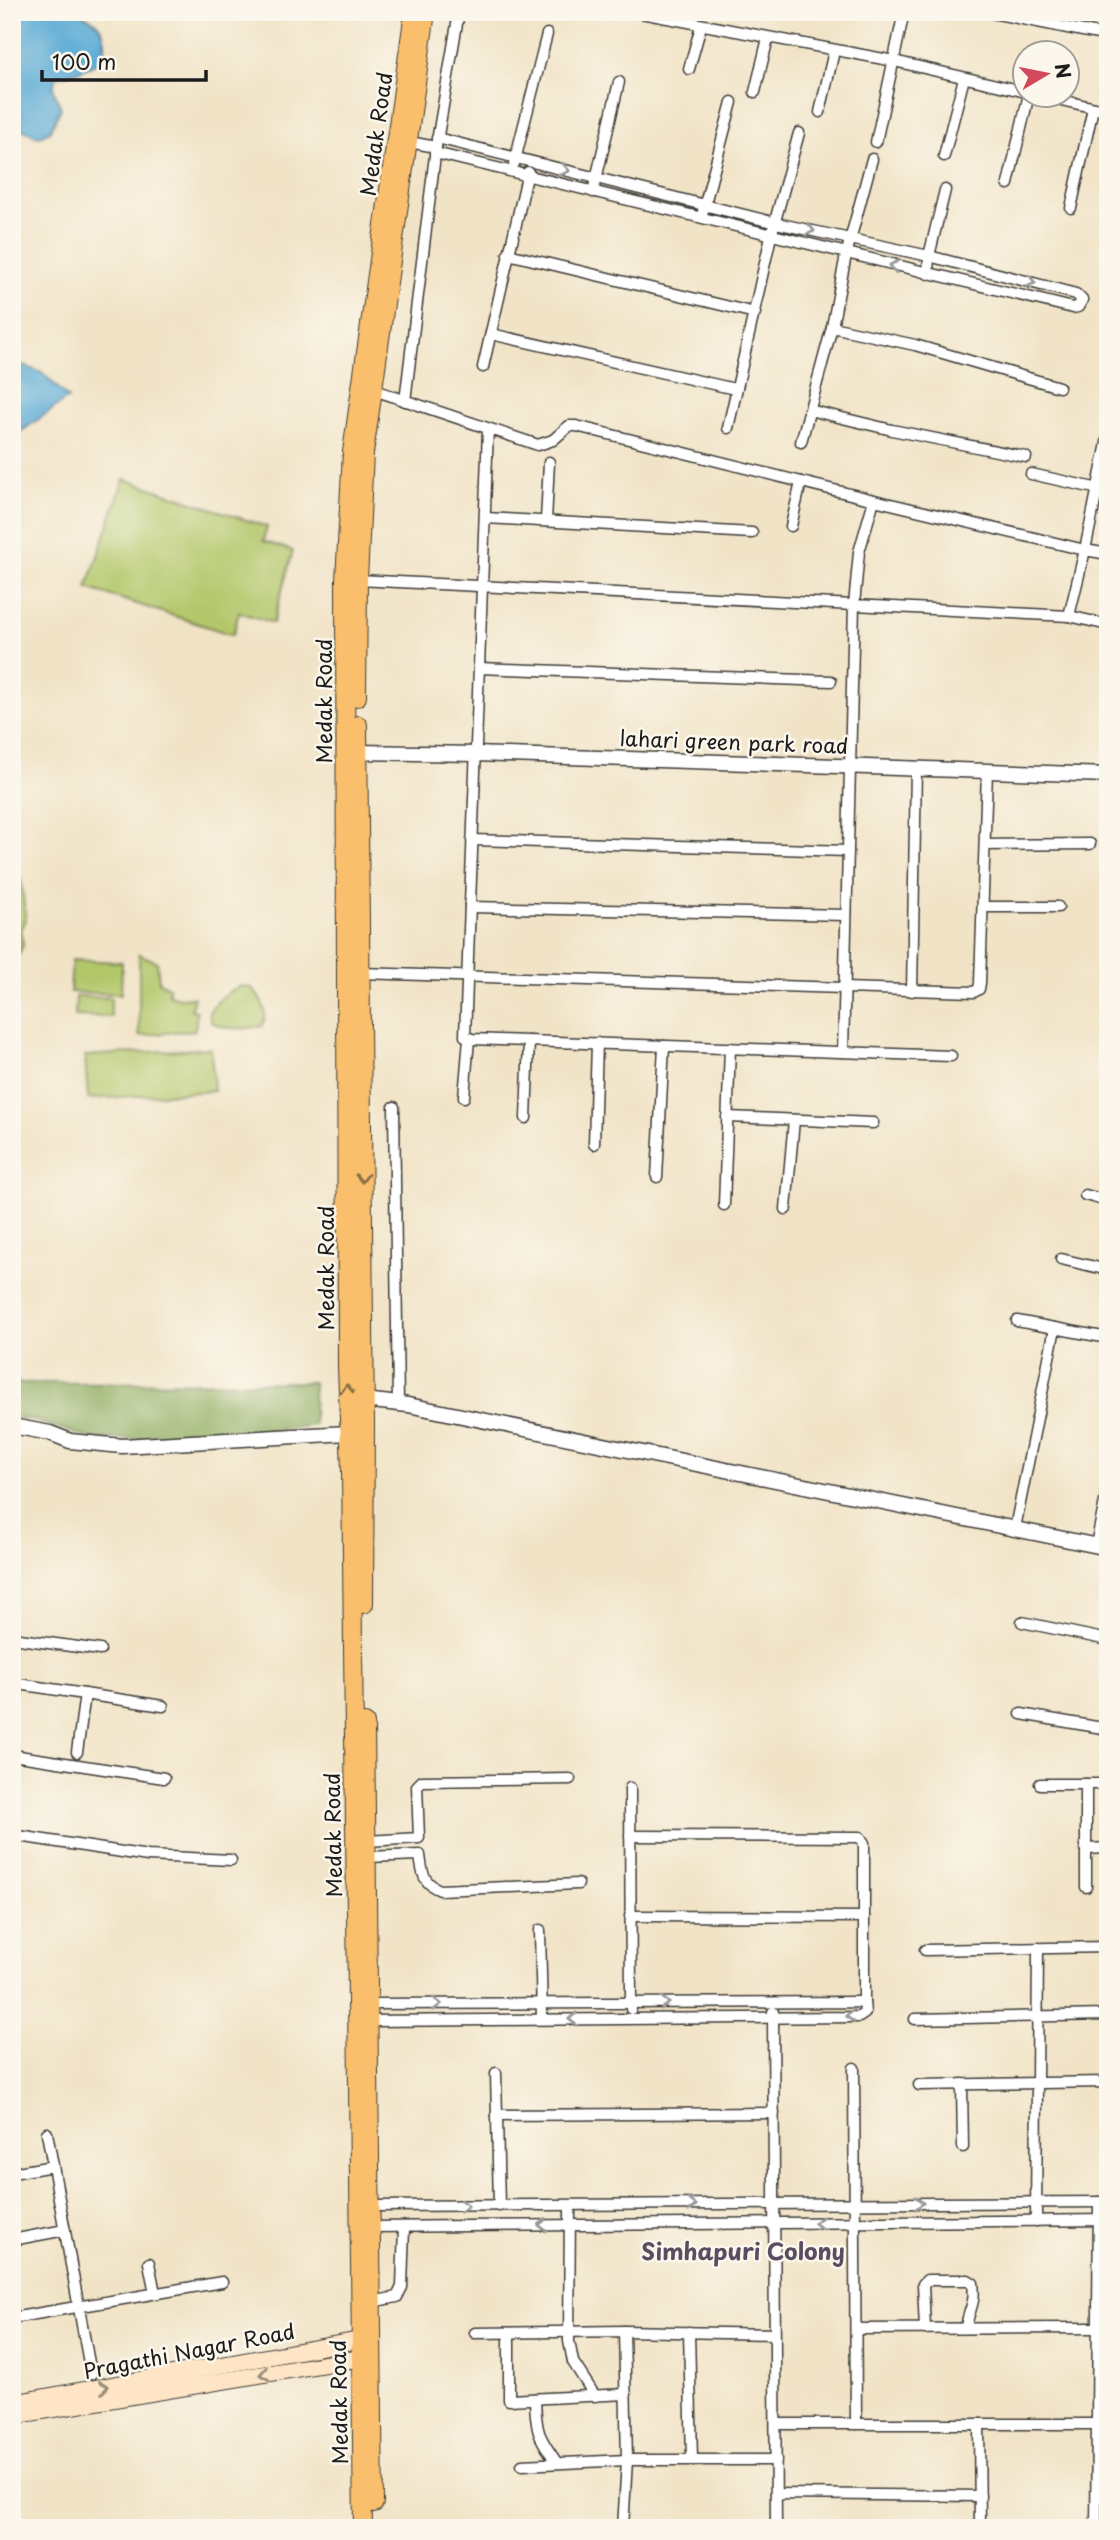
<svg xmlns="http://www.w3.org/2000/svg" width="1120" height="2540" font-family="'Playpen Sans',sans-serif">
<rect width="100%" height="100%" fill="#fbf7ec"/>
<filter id="ink" filterUnits="userSpaceOnUse"><feTurbulence type="fractalNoise" baseFrequency=".0143" numOctaves="2"/><feDisplacementMap in="SourceGraphic" scale="14" xChannelSelector="R" yChannelSelector="G"/><feConvolveMatrix kernelMatrix="1 2 1 2 8 2 1 2 1" color-interpolation-filters="sRGB"/></filter>
<filter id="wash" filterUnits="userSpaceOnUse"><feTurbulence type="fractalNoise" baseFrequency=".00686" numOctaves="4" result="noise"/><feDisplacementMap in="SourceGraphic" scale="28" xChannelSelector="R" yChannelSelector="G"/><feGaussianBlur stdDeviation="1.57" result="paint"/><feColorMatrix in="noise" values="0 0 0 0 0 0 0 0 0 0 0 0 0 0 0 0 0 1.4 0 .05"/><feComposite in="paint" operator="in"/></filter>
<g filter="url(#wash)">
<rect width="100%" height="100%" fill="#f1e3c6"/>
<!-- green -->
<g fill="#b3c76b" stroke="#687244" stroke-width="2">
<path d="M 124,479 L 267,527 L 263,541 L 293,551 L 273,623 L 239,612 L 233,635 L 87,588 Z"/>
<path d="M 12,865 L 21,880 L 26,919 L 21,931 L 23,945 L 12,968 Z"/>
<path d="M 139,954 L 157,962 L 159,982 L 169,987 L 169,995 L 179,998 L 194,997 L 191,1010 L 197,1011 L 195,1030 L 139,1036 Z"/>
<path d="M 72,960 L 122,962 L 121,994 L 70,992 Z"/>
<path d="M 241,986 L 252,988 C 261,999 270,1012 262,1026 C 245,1029 227,1031 211,1022 L 209,1012 C 218,999 227,991 241,986 Z"/>
<path d="M 76,996 L 111,998 L 111,1017 L 75,1016 Z"/>
<path d="M 211,1048 L 214,1091 L 88,1099 L 85,1056 Z"/>
</g>
<!-- forest -->
<path fill="#8eac5f" stroke="#55643e" stroke-width="2" d="M 313,1382 L 314,1425 L 288,1429 L 141,1439 L 93,1439 L 32,1420 L 12,1417 L 12,1383 Z"/>
<!-- water -->
<g fill="#5aaad5" stroke="#3b6378" stroke-width="2">
<path d="M 12,12 L 79,12 C 83,17 90,17 94,21 C 107,32 106,46 104,60 L 80,71 L 56,77 L 53,88 L 61,108 L 50,131 L 38,137 L 12,124 Z"/>
<path d="M 12,361 L 43,373 L 68,398 L 12,438 Z"/>
</g>
</g>
<g filter="url(#ink)">
<g fill="none" stroke-linecap="round" stroke-linejoin="round">
<defs>
<g id="minor">
<path d="M 636,12 L 894,61 L 1026,92"/>
<path d="M 987,12 L 1108,36"/>
<path d="M 689,69 L 701,26"/>
<path d="M 755,92 L 768,38"/>
<path d="M 1036,94 L 1108,111"/>
<path d="M 820,112 L 834,51"/>
<path d="M 409,142 L 436,147"/>
<path d="M 876,142 L 904,12"/>
<path d="M 435,153 L 1073,308 L 1078,307 L 1082,300 L 1076,294 L 929,256 L 776,223 L 437,138"/>
<path d="M 944,156 L 964,78"/>
<path d="M 514,164 L 547,34"/>
<path d="M 1008,184 L 1029,94"/>
<path d="M 593,192 L 619,82"/>
<path d="M 1071,208 L 1093,108"/>
<path d="M 703,211 L 732,102"/>
<path d="M 508,254 L 755,313"/>
<path d="M 928,274 L 929,256 L 945,190"/>
<path d="M 832,327 L 915,345 L 1059,387"/>
<path d="M 491,334 L 735,389"/>
<path d="M 483,367 L 528,172"/>
<path d="M 374,390 L 538,445 L 553,440 L 569,426 L 576,426 L 874,500 L 1085,550 L 1108,438"/>
<path d="M 405,401 L 436,147 L 459,12"/>
<path d="M 809,410 L 892,430 L 1026,457"/>
<path d="M 728,428 L 771,236 L 799,133"/>
<path d="M 488,429 L 465,1036 L 472,1039 L 951,1056"/>
<path d="M 801,442 L 832,327 L 846,255 L 872,159"/>
<path d="M 1031,474 L 1108,491"/>
<path d="M 874,500 L 859,552 L 854,605 L 1069,616 L 1108,625"/>
<path d="M 485,518 L 752,533"/>
<path d="M 546,521 L 549,462"/>
<path d="M 791,526 L 801,482"/>
<path d="M 358,580 L 854,605 L 843,1052"/>
<path d="M 1069,616 L 1085,550 L 1108,554"/>
<path d="M 479,668 L 831,681"/>
<path d="M 472,840 L 848,851"/>
<path d="M 985,845 L 1090,844"/>
<path d="M 470,907 L 846,915"/>
<path d="M 983,907 L 1058,907"/>
<path d="M 360,973 L 974,992 L 979,989 L 980,983 L 987,771"/>
<path d="M 912,991 L 916,769"/>
<path d="M 464,1097 L 469,1039"/>
<path d="M 394,1107 L 398,1403"/>
<path d="M 727,1117 L 873,1123"/>
<path d="M 526,1118 L 529,1041"/>
<path d="M 594,1144 L 597,1043"/>
<path d="M 657,1177 L 664,1046"/>
<path d="M 1085,1195 L 1108,1201"/>
<path d="M 724,1205 L 730,1048"/>
<path d="M 786,1209 L 794,1120"/>
<path d="M 1061,1259 L 1108,1270"/>
<path d="M 1017,1321 L 1108,1338"/>
<path d="M 1015,1528 L 1055,1328"/>
<path d="M 1096,1545 L 1108,1487"/>
<path d="M 1022,1622 L 1108,1640"/>
<path d="M 12,1638 L 100,1650"/>
<path d="M 12,1683 L 163,1706"/>
<path d="M 1021,1714 L 1108,1729"/>
<path d="M 77,1752 L 85,1694"/>
<path d="M 12,1755 L 164,1778"/>
<path d="M 1040,1784 L 1108,1784"/>
<path d="M 630,1788 L 631,2009"/>
<path d="M 12,1835 L 148,1856 L 231,1860"/>
<path d="M 630,1836 L 860,1837 L 864,1843 L 864,2002"/>
<path d="M 367,1841 L 419,1838 L 417,1786 L 422,1781 L 570,1779"/>
<path d="M 1086,1849 L 1108,1848"/>
<path d="M 367,1857 L 420,1855 C 422,1873 423,1883 440,1890 L 578,1884"/>
<path d="M 1086,1887 L 1086,1784"/>
<path d="M 630,1916 L 864,1917"/>
<path d="M 540,1930 L 542,2019"/>
<path d="M 925,1950 L 1108,1947"/>
<path d="M 773,2012 L 776,2528"/>
<path d="M 915,2019 L 1108,2015"/>
<path d="M 369,2021 L 859,2017 L 865,2013 L 864,2002 L 369,2004"/>
<path d="M 854,2068 L 856,2424"/>
<path d="M 496,2073 L 499,2206"/>
<path d="M 962,2084 L 963,2147"/>
<path d="M 919,2085 L 1108,2082"/>
<path d="M 497,2115 L 774,2113"/>
<path d="M 47,2133 L 91,2374"/>
<path d="M 12,2173 L 53,2166"/>
<path d="M 371,2206 L 1108,2202"/>
<path d="M 570,2206 L 569,2341 L 573,2362 L 595,2396"/>
<path d="M 1036,2221 L 1038,1948"/>
<path d="M 372,2227 L 1108,2220"/>
<path d="M 12,2240 L 65,2230"/>
<path d="M 149,2263 L 155,2293"/>
<path d="M 372,2302 L 397,2297 L 402,2287 L 404,2227"/>
<path d="M 12,2318 L 222,2282"/>
<path d="M 857,2329 L 1098,2328"/>
<path d="M 925,2329 L 923,2284 L 927,2280 L 968,2280 L 973,2283 C 976,2305 968,2310 966,2328"/>
<path d="M 689,2332 L 692,2460"/>
<path d="M 475,2333 L 624,2331 L 774,2334"/>
<path d="M 509,2334 L 509,2400 L 626,2394"/>
<path d="M 535,2399 C 536,2432 538,2436 557,2463"/>
<path d="M 776,2424 L 1097,2424"/>
<path d="M 979,2424 L 980,2528"/>
<path d="M 522,2465 L 627,2460 L 776,2460"/>
<path d="M 776,2494 L 980,2496"/>
<path d="M 623,2528 L 627,2460 L 624,2331"/>
<path d="M 1096,2528 L 1099,2202"/>
</g>
<g id="tertiary">
<path d="M 358,752 L 476,754 L 1108,775"/>
<path d="M 364,1400 L 408,1405 L 1108,1548"/>
<path d="M 12,1426 L 50,1433 L 70,1441 L 122,1446 L 348,1433"/>
</g>
<g id="secondary">
<path d="M 12,2403 L 371,2338"/>
<path d="M 12,2416 L 373,2356"/>
</g>
<g id="primary">
<path d="M 357,697 L 358,580 L 364,453 L 426,12"/>
<path d="M 358,725 L 365,1423 L 364,1604"/>
<path d="M 365,1723 L 374,2503"/>
<path d="M 363,2528 L 351,1470 L 347,1367 L 345,580 L 352,452 L 414,12"/>
</g>
</defs>
<!-- minor casing -->
<use href="#minor" stroke="#3c3a36" stroke-width="13"/>
<!-- tertiary casing -->
<use href="#tertiary" stroke="#3c3a36" stroke-width="17"/>
<!-- secondary casing -->
<use href="#secondary" stroke="#3c3a36" stroke-width="18"/>
<!-- primary casing -->
<use href="#primary" stroke="#3c3a36" stroke-width="20"/>
<!-- minor -->
<use href="#minor" stroke="#fff" stroke-width="10"/>
<!-- tertiary -->
<use href="#tertiary" stroke="#fff" stroke-width="14"/>
<!-- secondary -->
<use href="#secondary" stroke="#fde5c5" stroke-width="16"/>
<!-- primary -->
<use href="#primary" stroke="#f9bf6d" stroke-width="18"/>
</g>
<!-- one-way arrows -->
<defs><path id="oneway-chevron" d="M-2-3.5L2.5 0L-2 3.5" fill="none" stroke-width="1.6" stroke-linecap="round" stroke-linejoin="round" transform="scale(1.75)"/></defs>
<g stroke="#999">
<use href="#oneway-chevron" transform="translate(565 170) rotate(12)"/>
<use href="#oneway-chevron" transform="translate(810 230) rotate(13)"/>
<use href="#oneway-chevron" transform="translate(894 266) rotate(-167)"/>
<use href="#oneway-chevron" transform="translate(1031 282) rotate(14)"/>
<use href="#oneway-chevron" transform="translate(665 2003)"/>
<use href="#oneway-chevron" transform="translate(437 2004)"/>
<use href="#oneway-chevron" transform="translate(850 2016) rotate(177)"/>
<use href="#oneway-chevron" transform="translate(573 2019) rotate(179)"/>
<use href="#oneway-chevron" transform="translate(919 2203)"/>
<use href="#oneway-chevron" transform="translate(692 2205)"/>
<use href="#oneway-chevron" transform="translate(464 2206)"/>
<use href="#oneway-chevron" transform="translate(819 2223) rotate(180)"/>
<use href="#oneway-chevron" transform="translate(543 2225) rotate(179)"/>
</g>
<g stroke="#8a6e44">
<use href="#oneway-chevron" transform="translate(362 1178) rotate(89)"/>
<use href="#oneway-chevron" transform="translate(347 1389) rotate(-91)"/>
</g>
<g stroke="#988b79">
<use href="#oneway-chevron" transform="translate(264 2374) rotate(170)"/>
<use href="#oneway-chevron" transform="translate(104 2387) rotate(-10)"/>
</g>
</g>
<g text-anchor="middle" dominant-baseline="central" stroke-width="5" stroke-linejoin="round" paint-order="stroke">
<!-- street labels -->
<g font-size="21" fill="#1c1c1c" stroke="#fbf7ec">
<text transform="translate(375 134) rotate(-82)">Medak Road</text>
<text transform="translate(323 701) rotate(-90)">Medak Road</text>
<text transform="translate(734 741) rotate(2)">lahari green park road</text>
<text transform="translate(325 1268) rotate(-90)">Medak Road</text>
<text transform="translate(332 1835) rotate(-91)">Medak Road</text>
<text transform="translate(189 2350) rotate(-11)">Pragathi Nagar Road</text>
<text transform="translate(338 2402) rotate(-91)">Medak Road</text>
</g>
<!-- neighbourhood labels -->
<g font-size="23" font-weight="bold" fill="#5a4c61" stroke="#fbf7ec">
<text x="743" y="2250">Simhapuri Colony</text>
</g>
</g>
<!-- margin -->
<rect width="1120" height="2540" fill="none" stroke="#fbf7ec" stroke-width="42"/>
<!-- north arrow -->
<g transform="translate(1046 74) rotate(80)"><circle r="33" fill="#fbf7ec" stroke="#a29f99" stroke-width="2"/>
<path d="M0-5L12 26L0 18L-12 26Z" fill="#d1495b"/>
<text y="-10" font-size="19" font-weight="bold" text-anchor="middle" fill="#1c1c1c">N</text>
</g>
<!-- scale -->
<path d="M42 70v10h164v-10" fill="none" stroke="#1c1c1c" stroke-width="3.5"/>
<text x="52" y="70" font-size="21" fill="#1c1c1c" stroke="#fbf7ec" stroke-width="5" paint-order="stroke">100 m</text>
</svg>
